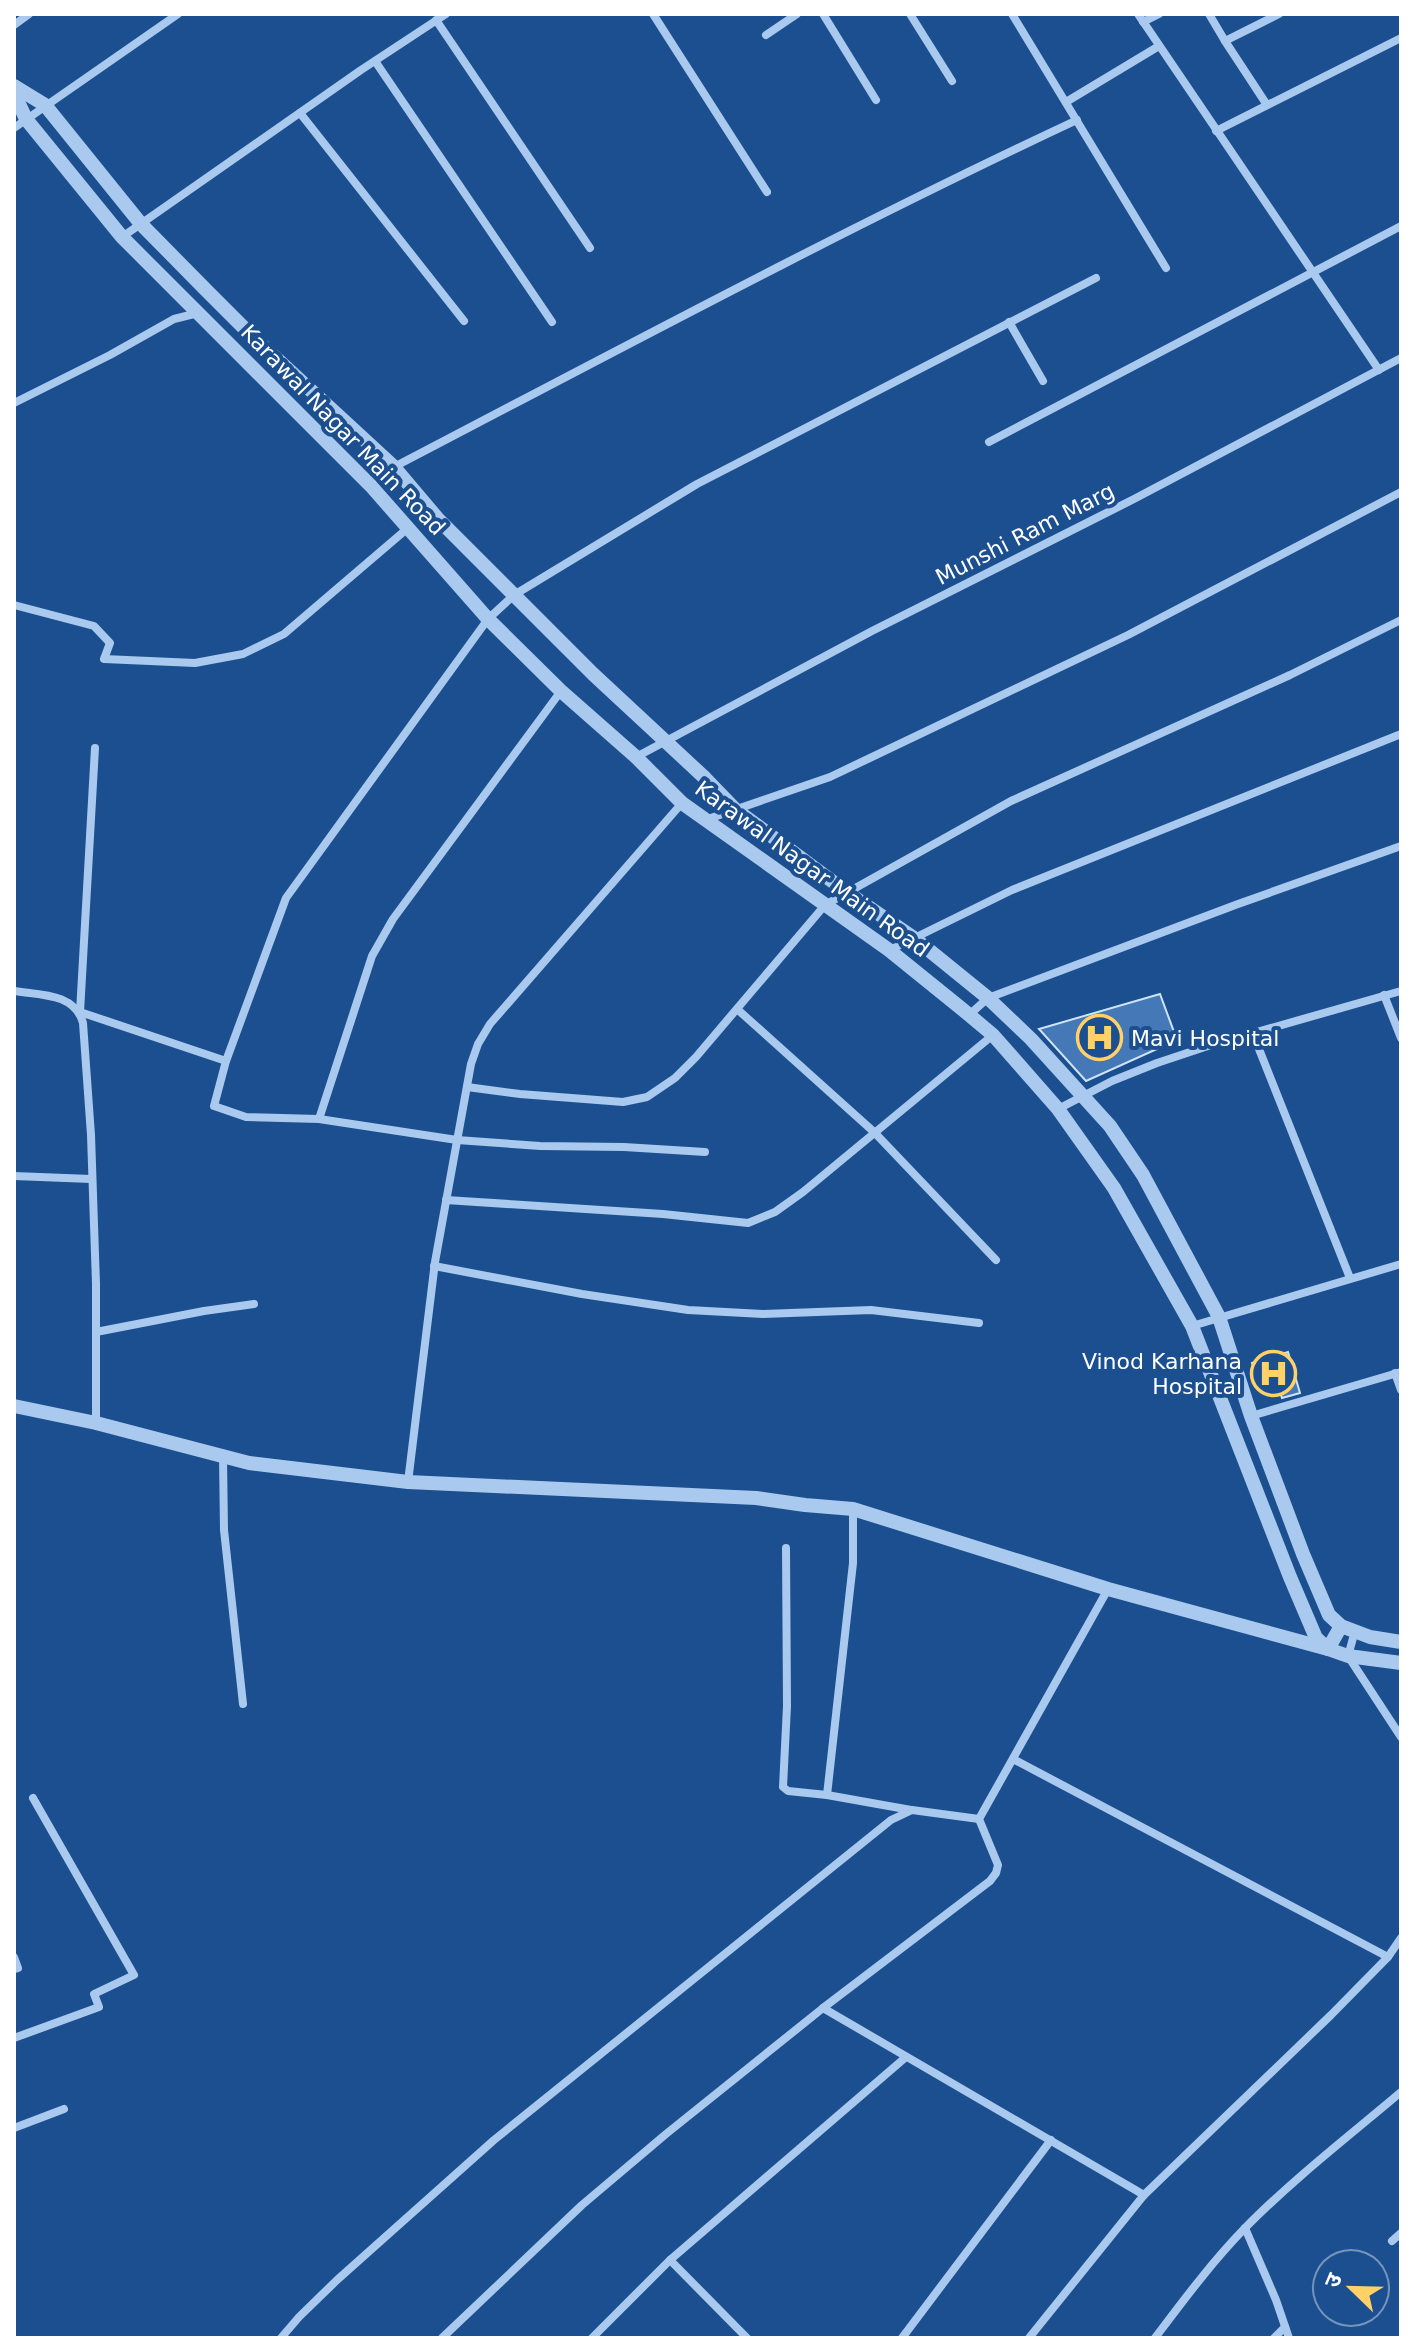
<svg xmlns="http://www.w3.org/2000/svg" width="1415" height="2352" font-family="'DejaVu Sans','Noto Sans Devanagari',sans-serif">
<rect width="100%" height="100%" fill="#1b4f8f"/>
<!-- building -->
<g fill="#4478b7" stroke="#cfe3fa" stroke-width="2">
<path d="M 1160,994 L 1177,1040 L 1086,1081 L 1039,1029 Z"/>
<path d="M 1288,1352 L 1300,1393 L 1282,1398 L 1277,1384 L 1260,1389 L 1252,1363 Z"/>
</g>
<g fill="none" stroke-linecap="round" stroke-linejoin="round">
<!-- minor -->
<g stroke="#a9c9ee" stroke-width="8">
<path d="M 653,14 L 767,192"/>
<path d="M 823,14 L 876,100"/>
<path d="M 910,14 L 952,81"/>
<path d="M 1012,14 L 1166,268"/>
<path d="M 1138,14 L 1379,370"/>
<path d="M 1209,14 L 1225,41"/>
<path d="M 436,20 L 590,248"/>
<path d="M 1143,22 L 1159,14"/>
<path d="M 14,25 L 29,14"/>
<path d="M 766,35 L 797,14"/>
<path d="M 375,61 L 552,322"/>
<path d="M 1066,102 L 1159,46"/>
<path d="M 1267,105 L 1225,41 L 1279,14"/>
<path d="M 300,113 L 464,321"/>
<path d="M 14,128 L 178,14"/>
<path d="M 1216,131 L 1401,38"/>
<path d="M 122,237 L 361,70 L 446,14"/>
<path d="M 1009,322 L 1043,381"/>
<path d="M 14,403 L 110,355 L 174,319 L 198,313"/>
<path d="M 989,442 L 1401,226"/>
<path d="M 394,467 C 620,349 846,228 1077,120"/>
<path d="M 14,605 L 94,626 L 110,643 L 104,659 L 195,663 L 243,654 L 284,634 L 408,528"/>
<path d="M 95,748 L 80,1012 L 226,1061"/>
<path d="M 636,757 L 872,631 L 1134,499 L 1401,358"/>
<path d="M 705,820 L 830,777 L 1128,635 L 1401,492"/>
<path d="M 890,950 L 1012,890 L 1401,734"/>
<path d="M 14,991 C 40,995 75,993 83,1023 L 91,1135 L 96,1284 L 96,1423"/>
<path d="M 1384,995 L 1401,1038"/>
<path d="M 737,1009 L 874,1132 L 996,1260"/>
<path d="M 969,1015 L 988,998 L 1238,904 L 1401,846"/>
<path d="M 1253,1034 L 1350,1278"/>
<path d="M 467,1087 L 520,1094 L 623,1102 L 647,1097 L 675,1078 L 696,1057 L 825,905 L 1011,801 L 1290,675 L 1401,620"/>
<path d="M 1058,1109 L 1112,1081 L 1157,1063 L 1208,1046 L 1401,991"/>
<path d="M 319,1119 L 372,956 L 393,919 L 561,691"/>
<path d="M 705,1152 L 624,1147 L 540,1146 L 457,1140 L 319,1119 L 246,1117 L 214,1106 L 226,1061 L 286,898 L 488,619 L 514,595 L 697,484 L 1096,278"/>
<path d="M 14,1176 L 91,1179"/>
<path d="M 446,1200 L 663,1214 L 748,1223 L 775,1212 L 803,1192 L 993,1035"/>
<path d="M 434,1266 L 582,1294 L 688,1310 L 763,1314 L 871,1310 L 979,1323"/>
<path d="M 1192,1326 L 1401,1264"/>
<path d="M 96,1332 L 204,1311 L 254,1304"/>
<path d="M 1395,1373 L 1401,1390"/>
<path d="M 1251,1416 L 1401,1372"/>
<path d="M 223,1457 L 224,1530 L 243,1704"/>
<path d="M 408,1482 L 435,1262 L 471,1064 L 478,1044 L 490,1024 L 682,803"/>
<path d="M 853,1509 L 853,1563 L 827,1795 L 911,1810"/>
<path d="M 786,1548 L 787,1706 L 783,1787 L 788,1791 L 827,1795"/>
<path d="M 1355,1631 L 1348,1656 L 1401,1737"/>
<path d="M 1013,1759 L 1388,1957"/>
<path d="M 14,1957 L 18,1968 L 14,1969"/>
<path d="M 823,2008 L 1144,2195"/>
<path d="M 14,2038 L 99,2007 L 94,1994 L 134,1975 L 33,1798"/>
<path d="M 14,2128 L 64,2109"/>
<path d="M 1245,2228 L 1276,2300 L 1289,2338"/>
<path d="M 1392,2241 L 1401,2233"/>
<path d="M 670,2260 L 747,2338"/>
<path d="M 281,2338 L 299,2317 L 337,2280 L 494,2140 L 891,1820 L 912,1810 L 979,1819"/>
<path d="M 442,2338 L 582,2205 L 666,2134 L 823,2008 L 990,1881 L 996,1873 L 998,1865 L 979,1819 L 1108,1589"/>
<path d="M 592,2338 L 670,2260 L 906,2057"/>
<path d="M 902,2338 L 1051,2140"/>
<path d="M 1029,2338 L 1144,2195 L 1331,2015 L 1388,1957 L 1401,1938"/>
<path d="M 1155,2338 C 1183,2301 1211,2263 1244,2229 C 1292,2180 1349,2136 1401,2092"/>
<path d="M 1274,2338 L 1285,2327"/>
</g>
<!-- tertiary -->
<g stroke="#a9c9ee" stroke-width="14">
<path d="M 14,86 L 45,105 L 141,224 L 205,289 L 253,337 L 394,467 L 438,519 L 593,674 L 705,778 L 735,809 L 848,893 L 914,938 L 988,998 L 1031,1039 L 1110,1126 L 1143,1175 L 1219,1317 L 1251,1416 L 1303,1554 L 1329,1615 L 1341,1626 L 1370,1637 L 1401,1642"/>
<path d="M 14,93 L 26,119 L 122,237 L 371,486 L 488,619 L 561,691 L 636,757 L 682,803 L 889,950 L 962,1009 L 993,1035 L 1058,1109 L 1114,1188 L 1192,1326 L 1290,1577 L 1316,1638 L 1328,1649 L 1348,1656 L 1401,1663"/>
<path d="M 14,1406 L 96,1423 L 249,1463 L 408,1482 L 756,1498 L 805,1505 L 853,1509 L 1108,1589 L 1328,1649 L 1341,1626"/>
</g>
</g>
<!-- icons -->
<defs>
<symbol id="hospital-ring" viewBox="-11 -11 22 22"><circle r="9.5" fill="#1b4f8f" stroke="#ffd166" stroke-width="1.5"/><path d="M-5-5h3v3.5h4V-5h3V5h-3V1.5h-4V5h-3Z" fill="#ffd166"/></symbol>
</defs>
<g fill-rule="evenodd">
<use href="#hospital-ring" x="1074" y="1012" width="51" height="51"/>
<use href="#hospital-ring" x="1248" y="1348" width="51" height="51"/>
</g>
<g text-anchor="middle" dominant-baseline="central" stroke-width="8" stroke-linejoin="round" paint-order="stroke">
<!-- street labels -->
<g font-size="22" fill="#fff" stroke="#1b4f8f">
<text transform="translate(343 430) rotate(46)">Karawal Nagar Main Road</text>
<text transform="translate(1025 534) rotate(-27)">Munshi Ram Marg</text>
<text transform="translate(812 869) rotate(36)">Karawal Nagar Main Road</text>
</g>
<!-- poi labels -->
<g font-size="22" fill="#fff" stroke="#1b4f8f" text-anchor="start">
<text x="1131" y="1038">Mavi Hospital</text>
<text x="1242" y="1361" text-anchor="end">Vinod Karhana<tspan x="1242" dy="25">Hospital</tspan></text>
</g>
</g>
<!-- border -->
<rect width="1415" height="2352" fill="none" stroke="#ffffff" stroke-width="32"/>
<!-- north arrow -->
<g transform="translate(1351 2288) rotate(293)"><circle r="38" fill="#1b4f8f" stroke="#7695bc" stroke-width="2"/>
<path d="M0-6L14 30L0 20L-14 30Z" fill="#ffd166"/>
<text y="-12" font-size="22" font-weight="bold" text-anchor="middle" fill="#ffffff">उ</text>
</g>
</svg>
